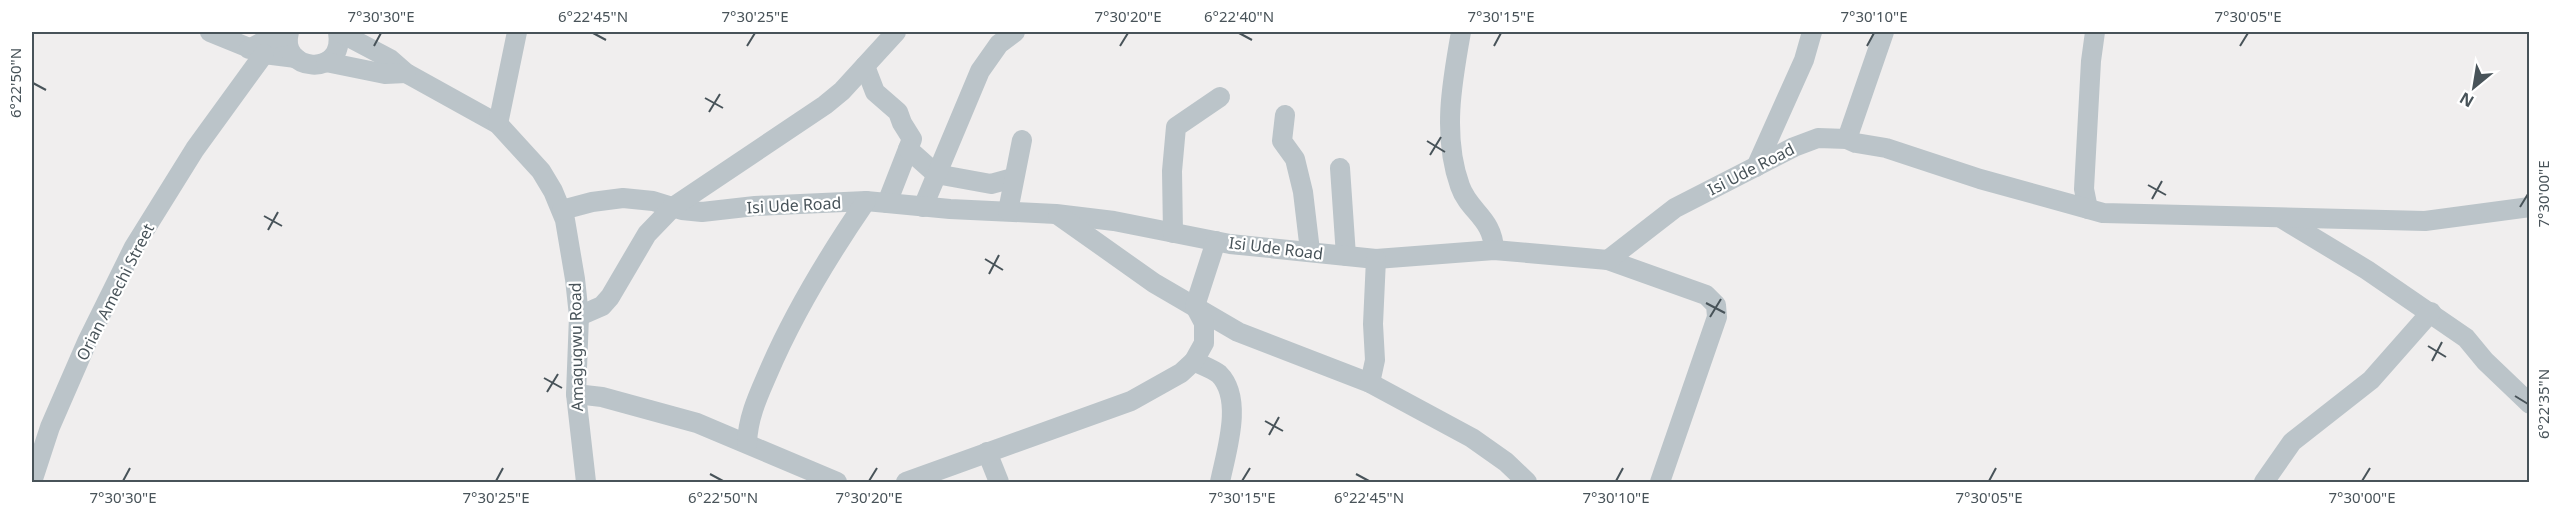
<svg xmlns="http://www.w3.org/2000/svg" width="2561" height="514" font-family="'Noto Sans',sans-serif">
<rect width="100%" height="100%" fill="#f0eeee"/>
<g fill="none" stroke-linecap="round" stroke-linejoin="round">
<!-- minor -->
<g stroke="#bbc4c9" stroke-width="20">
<path d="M 210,32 L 264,54 L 296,58"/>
<path d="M 289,32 C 278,72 346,79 338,32"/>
<path d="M 339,32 L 390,59 L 406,73 L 498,124 L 541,171 L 553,191 L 565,220 L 575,279 L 579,316 L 576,394 L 586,482"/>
<path d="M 1461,32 C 1452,82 1442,136 1460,186 C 1469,212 1493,218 1494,250"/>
<path d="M 249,49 L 266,40 L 288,35"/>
<path d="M 326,62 L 385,74 L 406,73"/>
<path d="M 865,66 L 875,92 L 898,112 L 902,123 L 912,139 L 887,203"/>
<path d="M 1285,115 L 1282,141 L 1295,159 L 1303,192 L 1310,251"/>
<path d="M 498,124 L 517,32"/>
<path d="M 1847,139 L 1884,32"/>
<path d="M 908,149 L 936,174 L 991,184 L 1013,178"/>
<path d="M 1756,167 L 1804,60 L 1812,32"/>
<path d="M 1340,168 L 1346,256"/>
<path d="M 923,207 L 980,71 L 999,44 L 1015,32"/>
<path d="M 2088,209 L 2084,189 L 2091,61 L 2095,32"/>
<path d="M 562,210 L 592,202 L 623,198 L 653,201 L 682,210 L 702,212 L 755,206 L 866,201 L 950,209 L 1056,214 L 1114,221 L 1230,244 L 1376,259 L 1494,250 L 1608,260 L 1706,295 L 1716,305 L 1717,317 L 1660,482"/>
<path d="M 1008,211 L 1022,140"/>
<path d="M 1058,215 L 1154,283 L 1238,332 L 1370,383 L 1472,438 L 1506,462 L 1527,482"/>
<path d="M 2281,218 L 2367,270 L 2466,338 L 2485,361 L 2530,404"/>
<path d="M 1173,233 L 1172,171 L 1176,127 L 1220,97"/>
<path d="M 1608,260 L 1675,208 L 1794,147 L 1818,138 L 1847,139 L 1856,143 L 1886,148 L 1980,179 L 2103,213 L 2425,221 L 2530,207"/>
<path d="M 579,316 L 602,306 L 610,297 L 647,234 L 673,207 L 825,105 L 842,91 L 896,32"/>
<path d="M 1194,361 C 1201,365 1213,369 1219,374 C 1244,399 1226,452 1220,482"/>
<path d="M 1370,383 L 1375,360 L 1373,324 L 1376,259"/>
<path d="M 576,394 L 602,397 L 697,423 L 837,482"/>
<path d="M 747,443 C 748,417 758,396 768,373 C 794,312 829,255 866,201"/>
<path d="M 987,452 L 999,482"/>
<path d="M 32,482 L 50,427 L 87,342 L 134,247 L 195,149 L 264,54"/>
<path d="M 906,482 L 1131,401 L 1181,373 L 1194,361 L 1204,343 L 1204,323 L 1195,306 L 1216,241"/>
<path d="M 2264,482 L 2292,442 L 2371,380 L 2431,312"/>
</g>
</g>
<!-- ticks -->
<path fill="none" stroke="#485359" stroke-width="2" d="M 593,33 L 606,40M 1239,33 L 1252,40M 374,46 L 381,33M 747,46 L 755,33M 1120,46 L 1128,33M 1494,46 L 1501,33M 1867,46 L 1874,33M 2240,46 L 2248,33M 33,83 L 46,90M 705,98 L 723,108M 709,112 L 720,94M 1427,141 L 1445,152M 1430,155 L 1441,137M 2148,185 L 2166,195M 2152,199 L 2162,181M 2520,207 L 2528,194M 264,216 L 282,226M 268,230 L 278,212M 985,259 L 1003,270M 989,274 L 999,255M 1706,303 L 1725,313M 1710,317 L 1721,299M 2428,346 L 2446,357M 2432,361 L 2442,342M 544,378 L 562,388M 547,392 L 558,374M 2515,396 L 2528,404M 1265,421 L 1283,431M 1269,435 L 1279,417M 710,474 L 723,481M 1356,474 L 1369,481M 123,481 L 130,468M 496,481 L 503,468M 869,481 L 877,468M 1242,481 L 1250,468M 1616,481 L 1623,468M 1989,481 L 1996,468M 2362,481 L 2370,468"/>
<g text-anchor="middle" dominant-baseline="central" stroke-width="4.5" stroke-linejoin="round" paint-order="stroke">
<!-- street labels -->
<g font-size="16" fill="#485359" stroke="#fff">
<text transform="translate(1751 169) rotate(-27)">Isi Ude Road</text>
<text transform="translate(794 205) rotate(-3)">Isi Ude Road</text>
<text transform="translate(1276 248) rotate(7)">Isi Ude Road</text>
<text transform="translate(115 292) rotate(-63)">Orian Amechi Street</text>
<text transform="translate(576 347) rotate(-91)">Amagugwu Road</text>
</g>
</g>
<!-- border -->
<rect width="2561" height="514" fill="none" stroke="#ffffff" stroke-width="66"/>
<!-- north arrow -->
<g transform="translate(2474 87) rotate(210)" stroke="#ffffff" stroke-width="4.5" paint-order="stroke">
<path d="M0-4.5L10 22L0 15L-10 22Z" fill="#485359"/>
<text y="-9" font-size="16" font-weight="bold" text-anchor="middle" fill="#485359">N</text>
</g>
<rect x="33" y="33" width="2495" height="448" fill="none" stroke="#485359" stroke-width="2"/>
<g font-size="15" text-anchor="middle" fill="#485359">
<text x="381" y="22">7°30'30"E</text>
<text x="593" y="22">6°22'45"N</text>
<text x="755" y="22">7°30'25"E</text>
<text x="1128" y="22">7°30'20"E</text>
<text x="1239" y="22">6°22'40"N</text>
<text x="1501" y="22">7°30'15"E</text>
<text x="1874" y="22">7°30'10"E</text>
<text x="2248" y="22">7°30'05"E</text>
<text transform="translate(16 83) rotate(-90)" y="5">6°22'50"N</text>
<text transform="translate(2544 194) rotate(-90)" y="5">7°30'00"E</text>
<text transform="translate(2544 404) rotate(-90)" y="5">6°22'35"N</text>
<text x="123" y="503">7°30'30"E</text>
<text x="496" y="503">7°30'25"E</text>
<text x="723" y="503">6°22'50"N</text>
<text x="869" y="503">7°30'20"E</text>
<text x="1242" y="503">7°30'15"E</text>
<text x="1369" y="503">6°22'45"N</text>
<text x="1616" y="503">7°30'10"E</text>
<text x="1989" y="503">7°30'05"E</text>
<text x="2362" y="503">7°30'00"E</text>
</g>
</svg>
